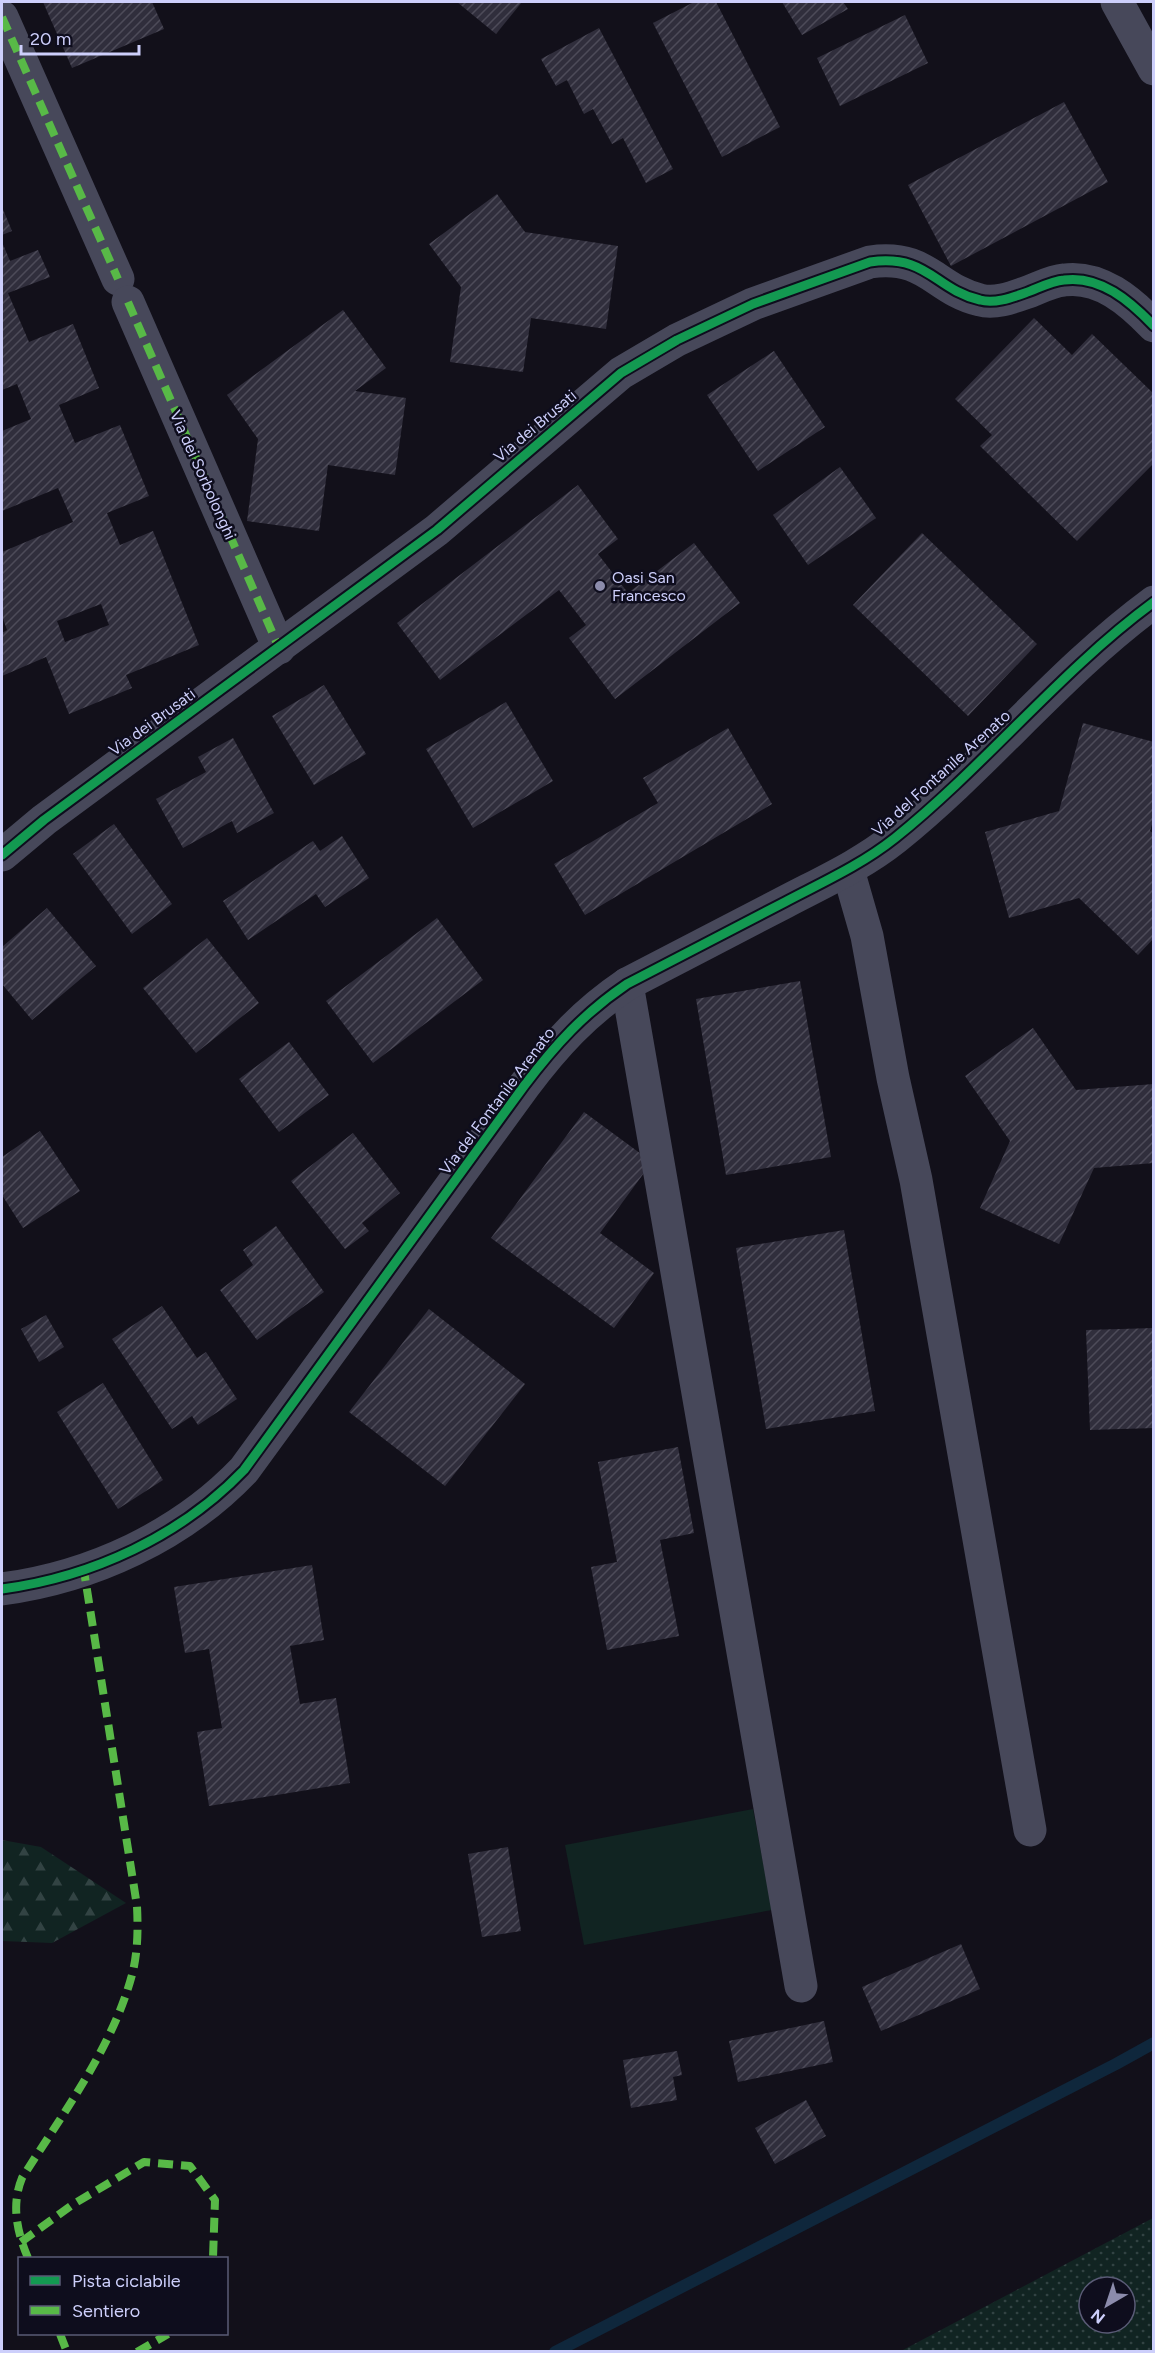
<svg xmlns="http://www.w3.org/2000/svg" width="1155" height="2353" font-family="Figtree,sans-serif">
<defs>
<pattern id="grass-dots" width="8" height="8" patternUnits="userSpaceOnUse" patternTransform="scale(1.5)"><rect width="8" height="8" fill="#112422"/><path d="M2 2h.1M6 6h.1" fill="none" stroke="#324343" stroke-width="1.8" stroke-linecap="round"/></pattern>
<pattern id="forest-firs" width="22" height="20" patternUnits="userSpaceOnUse" patternTransform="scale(1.5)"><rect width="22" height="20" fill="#112422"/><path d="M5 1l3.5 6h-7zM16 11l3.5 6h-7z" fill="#324343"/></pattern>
<pattern id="building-hatch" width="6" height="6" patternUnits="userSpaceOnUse" patternTransform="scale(1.5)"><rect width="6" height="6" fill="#302e3c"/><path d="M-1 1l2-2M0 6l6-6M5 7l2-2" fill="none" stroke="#4d4b59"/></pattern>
</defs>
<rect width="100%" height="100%" fill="#12101a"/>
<!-- grass -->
<path fill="url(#grass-dots)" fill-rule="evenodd" d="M 1153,2218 L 1153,2351 L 901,2351 ZM 1089,2287 L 1125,2287 L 1125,2323 L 1089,2323 Z"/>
<!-- forest -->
<path fill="url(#forest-firs)" d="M 2,1840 L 41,1847 L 126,1903 L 52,1943 L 2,1941 Z"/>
<!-- pitch -->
<path fill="#112422" d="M 753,1809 L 772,1910 L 584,1945 L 565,1845 Z"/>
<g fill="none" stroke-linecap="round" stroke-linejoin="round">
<!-- stream -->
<path stroke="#0f273c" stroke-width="12" d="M 555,2352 L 1116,2064 L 1154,2043"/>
</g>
<!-- building -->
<g fill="url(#building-hatch)" fill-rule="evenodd">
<path d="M 43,2 L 152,2 L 164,29 L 72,68 Z"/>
<path d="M 457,2 L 522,2 L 496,34 Z"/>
<path d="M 694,2 L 716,2 L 780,127 L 722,157 L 653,23 Z"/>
<path d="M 782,2 L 843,2 L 848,9 L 802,35 Z"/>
<path d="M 905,15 L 928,63 L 840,106 L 817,58 Z"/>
<path d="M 599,28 L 673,169 L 646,183 L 623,138 L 612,144 L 593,109 L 584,114 L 567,80 L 556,86 L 541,59 Z"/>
<path d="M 1064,102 L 1108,182 L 951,266 L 908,185 Z"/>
<path d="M 497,194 L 525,232 L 618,246 L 606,329 L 531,318 L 523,372 L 450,362 L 461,287 L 429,244 Z"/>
<path d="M 2,207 L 12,231 L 2,235 Z"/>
<path d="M 2,242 L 10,261 L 38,250 L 50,277 L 8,293 L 29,342 L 73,324 L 99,388 L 59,405 L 75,443 L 120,425 L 149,496 L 107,513 L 120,545 L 153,531 L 199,645 L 126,675 L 132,688 L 69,714 L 46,657 L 2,676 L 2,633 L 7,630 L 2,616 L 2,552 L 73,522 L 58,488 L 2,511 L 2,431 L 31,419 L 17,384 L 2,390 ZM 101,604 L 109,625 L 65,642 L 57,621 Z"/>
<path d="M 343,310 L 386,368 L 355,391 L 406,398 L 395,475 L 328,465 L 319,531 L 247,521 L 258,439 L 227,395 Z"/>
<path d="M 1034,318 L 1072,355 L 1092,334 L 1154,394 L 1154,463 L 1077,541 L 980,446 L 992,435 L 955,399 Z"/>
<path d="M 774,351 L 825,427 L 758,471 L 707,395 Z"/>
<path d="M 840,467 L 876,518 L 808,565 L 773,515 Z"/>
<path d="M 578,485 L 618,539 L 598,554 L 628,593 L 694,543 L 740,603 L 615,699 L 569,638 L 586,625 L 559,590 L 440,680 L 397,623 Z"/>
<path d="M 922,533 L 1037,644 L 968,716 L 853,605 Z"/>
<path d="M 324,685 L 366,754 L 314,785 L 272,716 Z"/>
<path d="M 506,702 L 553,781 L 473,828 L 426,749 Z"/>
<path d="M 1083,723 L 1154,742 L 1154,818 L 1150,831 L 1154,834 L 1154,938 L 1138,955 L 1079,898 L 1009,918 L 985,832 L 1059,811 Z"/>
<path d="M 728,728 L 772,804 L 585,915 L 554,864 L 658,803 L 643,778 Z"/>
<path d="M 233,738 L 274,813 L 237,833 L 232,821 L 183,848 L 156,799 L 206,772 L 198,757 Z"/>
<path d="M 114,824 L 172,904 L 132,934 L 73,854 Z"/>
<path d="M 342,836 L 369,878 L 325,907 L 316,894 L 248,940 L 223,901 L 313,841 L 320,851 Z"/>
<path d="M 47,908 L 96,966 L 32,1020 L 2,984 L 2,947 Z"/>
<path d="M 437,918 L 483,980 L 373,1063 L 326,1001 Z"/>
<path d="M 207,938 L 259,1003 L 196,1053 L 143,988 Z"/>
<path d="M 800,981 L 831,1157 L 726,1175 L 696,999 Z"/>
<path d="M 1033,1028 L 1076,1090 L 1154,1084 L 1154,1163 L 1094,1168 L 1059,1244 L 980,1208 L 1010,1141 L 965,1076 Z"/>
<path d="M 289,1042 L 329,1095 L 279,1132 L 239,1079 Z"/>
<path d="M 584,1112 L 652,1162 L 600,1233 L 654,1273 L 614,1328 L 491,1238 Z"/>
<path d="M 40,1131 L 80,1191 L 23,1228 L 2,1195 L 2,1157 Z"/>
<path d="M 353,1133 L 400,1193 L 362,1223 L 369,1231 L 345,1249 L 291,1181 Z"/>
<path d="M 276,1226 L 324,1292 L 257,1340 L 220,1290 L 253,1265 L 243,1250 Z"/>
<path d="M 844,1230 L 875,1411 L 766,1429 L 736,1248 Z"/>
<path d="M 162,1306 L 197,1358 L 206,1352 L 237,1399 L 198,1425 L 192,1416 L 172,1429 L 112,1339 Z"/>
<path d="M 429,1309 L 525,1384 L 445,1486 L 349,1412 Z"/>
<path d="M 46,1315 L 64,1347 L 39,1362 L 21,1329 Z"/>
<path d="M 1154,1328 L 1154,1428 L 1090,1430 L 1086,1330 Z"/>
<path d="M 103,1383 L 163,1480 L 118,1509 L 57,1412 Z"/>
<path d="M 678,1447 L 694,1533 L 660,1540 L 679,1636 L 607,1650 L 591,1567 L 617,1562 L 598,1462 Z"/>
<path d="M 312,1565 L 324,1640 L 290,1646 L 300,1704 L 336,1698 L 350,1783 L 209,1806 L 197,1732 L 222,1728 L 209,1649 L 185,1653 L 174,1587 Z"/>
<path d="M 508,1847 L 521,1931 L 482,1937 L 468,1854 Z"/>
<path d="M 961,1944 L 980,1989 L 881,2031 L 862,1987 Z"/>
<path d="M 824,2021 L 833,2062 L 738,2082 L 729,2041 Z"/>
<path d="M 677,2051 L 682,2075 L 673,2077 L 677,2100 L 631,2108 L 623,2060 Z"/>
<path d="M 806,2100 L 826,2136 L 775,2164 L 755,2128 Z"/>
</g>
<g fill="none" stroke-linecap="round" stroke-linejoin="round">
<!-- street -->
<g stroke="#47485a" stroke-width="33">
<path d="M 1117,2 L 1154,69"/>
<path d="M 2,17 L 118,279"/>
<path d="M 128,302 L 279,648"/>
<path d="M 2,855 L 44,820 L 437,530 L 621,373 L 677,340 L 753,304 L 870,262 C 928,254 934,289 980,300 C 994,304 1011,298 1025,293 C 1037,289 1051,281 1064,280 C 1100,275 1130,301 1154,326"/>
<path d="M 848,870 L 867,936 L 893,1078 L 916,1180 L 1030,1830"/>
<path d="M 627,984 L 801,1986"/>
<path d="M 2,1589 C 92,1577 181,1536 244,1470 L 524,1086 C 555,1045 584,1013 627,984 C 680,957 732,929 785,902 C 823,882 861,865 895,838 C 986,765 1060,671 1154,602"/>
</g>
<!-- quiet -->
<g stroke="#58b947" stroke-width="8" stroke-dasharray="15 8" stroke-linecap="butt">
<path d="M 2,17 L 118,279"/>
<path d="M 128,302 L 279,648"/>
<path d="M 21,2242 L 72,2205 L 144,2162 L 190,2166 L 215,2200 L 213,2258"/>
<path d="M 28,2258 C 17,2232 11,2205 22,2178 C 63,2113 114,2046 133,1971 C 138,1949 138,1928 137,1906 L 84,1571"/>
<path d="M 60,2334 L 67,2352"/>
<path d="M 137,2352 L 168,2334"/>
</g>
<defs>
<g id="cycleway">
<path d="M 2,855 L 44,820 L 437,530 L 621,373 L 677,340 L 753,304 L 870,262 C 928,254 934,289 980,300 C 994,304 1011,298 1025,293 C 1037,289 1051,281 1064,280 C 1100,275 1130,301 1154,326"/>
<path d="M 2,1589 C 92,1577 181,1536 244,1470 L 524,1086 C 555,1045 584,1013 627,984 C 680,957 732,929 785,902 C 823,882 861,865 895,838 C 986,765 1060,671 1154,602"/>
</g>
</defs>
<!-- cycleway casing -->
<use href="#cycleway" stroke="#0e0d1d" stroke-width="13"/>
<!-- cycleway -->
<use href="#cycleway" stroke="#139951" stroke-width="9"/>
</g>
<!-- markers -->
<circle fill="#8c8cac" stroke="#0e0d1d" stroke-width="2" cx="600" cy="586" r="6"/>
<g text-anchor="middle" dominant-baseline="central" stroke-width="5" stroke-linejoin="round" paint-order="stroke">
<!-- street labels -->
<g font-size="16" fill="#cdcffb" stroke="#0e0d1d">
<text transform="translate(535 426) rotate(-40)">Via dei Brusati</text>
<text transform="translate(203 475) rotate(66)">Via dei Sorbolonghi</text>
<text transform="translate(152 722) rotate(-36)">Via dei Brusati</text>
<text transform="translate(941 773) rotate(-42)">Via del Fontanile Arenato</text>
<text transform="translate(497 1101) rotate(-53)">Via del Fontanile Arenato</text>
</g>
<!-- poi labels -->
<g font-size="16" fill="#cdcffb" stroke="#0e0d1d" text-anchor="start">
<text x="612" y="577">Oasi San<tspan x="612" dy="18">Francesco</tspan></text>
</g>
</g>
<!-- border -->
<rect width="1155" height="2353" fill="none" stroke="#cdcffb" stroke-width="6"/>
<!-- legend -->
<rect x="18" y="2257" width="210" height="78" fill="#0e0d1d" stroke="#5a5b76" stroke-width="1.5"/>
<rect x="30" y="2276" width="30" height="9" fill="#139951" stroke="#5a5b76" stroke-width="1.5"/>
<text x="72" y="2287" font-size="18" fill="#cdcffb">Pista ciclabile</text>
<rect x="30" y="2306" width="30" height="9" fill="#58b947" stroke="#5a5b76" stroke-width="1.5"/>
<text x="72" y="2317" font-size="18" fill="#cdcffb">Sentiero</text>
<!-- north arrow -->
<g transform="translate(1107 2305) rotate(219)"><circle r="28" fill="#0e0d1d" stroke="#5a5b76" stroke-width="1.5"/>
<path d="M0-4.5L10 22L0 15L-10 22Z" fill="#8c8cac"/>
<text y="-9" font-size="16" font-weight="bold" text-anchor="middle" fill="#cdcffb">N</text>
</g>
<!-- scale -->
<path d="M21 45v9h118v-9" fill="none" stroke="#cdcffb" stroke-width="3"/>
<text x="30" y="45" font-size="18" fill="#cdcffb" stroke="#0e0d1d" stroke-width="4.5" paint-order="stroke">20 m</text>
</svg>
